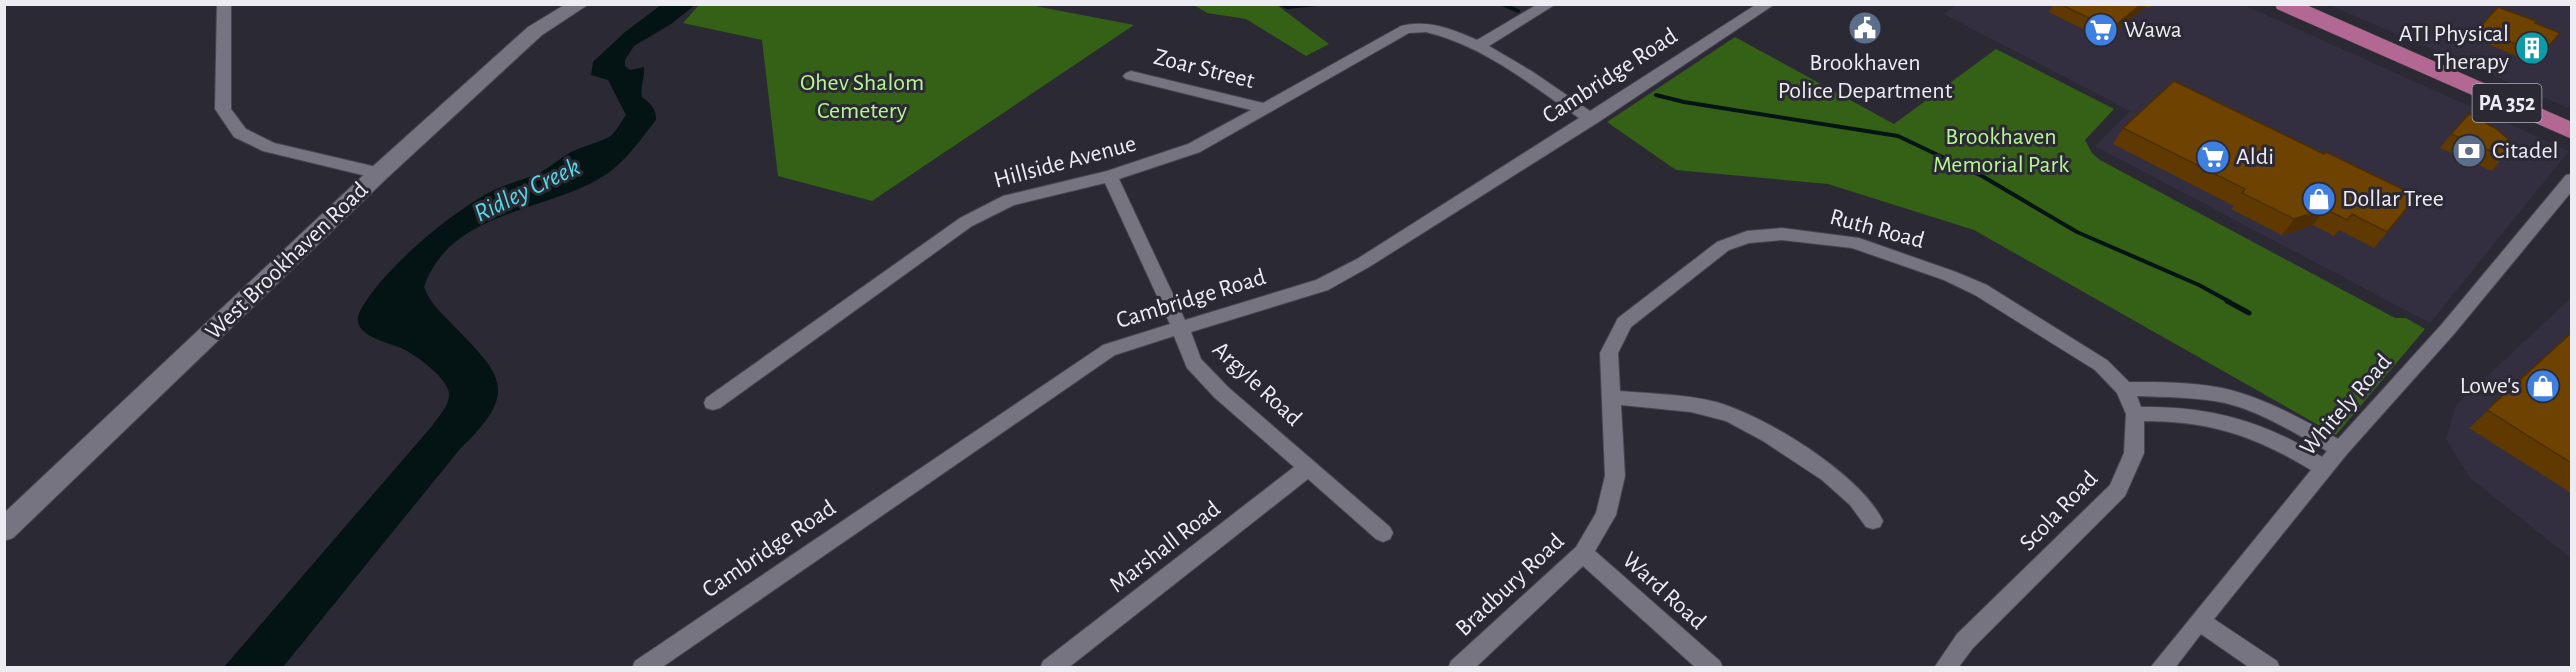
<svg xmlns="http://www.w3.org/2000/svg" width="2576" height="672" font-family="'Alegreya Sans',sans-serif">
<rect width="100%" height="100%" fill="#2b2934"/>
<!-- built -->
<g fill="#332f40">
<path d="M 1957,4 L 2244,5 L 2569,151 L 2430,323 L 2095,146 L 2130,111 L 1944,14 Z"/>
<path d="M 2329,5 L 2571,5 L 2571,103 L 2568,108 Z"/>
<path d="M 2571,298 L 2571,558 L 2470,478 L 2446,439 L 2456,405 Z"/>
</g>
<!-- green -->
<g fill="#356117">
<path d="M 1030,5 L 1134,25 L 872,201 L 778,176 L 762,40 L 683,23 L 699,5 Z"/>
<path d="M 1194,5 L 1277,5 L 1329,44 L 1306,56 L 1246,19 L 1207,13 Z"/>
<path d="M 1735,37 L 1894,124 L 1996,49 L 2114,109 L 2085,140 L 2092,153 L 2100,160 L 2395,318 L 2406,318 L 2425,329 L 2336,435 L 1974,230 L 1828,184 L 1676,170 L 1607,122 Z"/>
</g>
<!-- water -->
<path fill="#041415" d="M 661,5 L 695,5 L 671,24 L 634,46 L 625,60 L 625,66 L 630,70 L 644,67 C 645,78 640,86 642,97 C 651,104 656,108 656,120 C 640,140 624,164 602,177 C 542,213 450,211 424,287 C 429,301 440,312 451,323 C 503,376 520,391 460,449 L 283,667 L 224,667 L 432,426 C 438,417 450,405 449,394 C 448,378 416,355 401,348 C 387,342 348,335 360,311 C 381,271 450,213 490,192 C 506,184 524,180 541,172 C 551,166 561,158 571,152 C 583,146 598,143 609,137 C 616,133 621,121 626,115 L 608,80 L 591,75 L 593,62 L 625,32 Z"/>
<g fill="none" stroke-linecap="round" stroke-linejoin="round">
<!-- stream-far1 -->
<g stroke="#041415" stroke-width="4">
<path d="M 1281,4 L 1287,7 L 1317,4"/>
<path d="M 1502,4 L 1518,11"/>
<path d="M 1656,95 L 1684,102 L 1898,136 L 1982,176 L 2077,232 L 2199,285 L 2230,302"/>
</g>
<!-- stream -->
<path stroke="#041415" stroke-width="5" d="M 2227,301 L 2249,313"/>
<defs>
<g id="street">
<path d="M 217,4 L 231,4 L 231,109 L 246,129 L 274,143 L 385,169 L 387,173 L 385,177 L 379,179 L 263,151 L 234,137 L 215,109 Z"/>
<path d="M 1538,4 L 1556,4 L 1489,46 L 1533,72 L 1590,111 L 1757,4 L 1775,4 L 1597,123 L 1369,267 L 1328,290 L 1191,332 L 1201,359 L 1229,388 L 1390,527 L 1393,533 L 1390,539 L 1383,542 L 1376,539 L 1308,479 L 1068,668 L 1040,668 L 1043,661 L 1294,467 L 1215,398 L 1187,368 L 1174,336 L 1115,355 L 661,668 L 632,668 L 635,661 L 1103,345 L 1170,324 L 1105,183 L 1014,205 L 972,226 L 720,408 L 713,410 L 706,408 L 704,403 L 706,398 L 960,218 L 1003,196 L 1107,171 L 1188,144 L 1251,110 L 1126,79 L 1123,76 L 1126,73 L 1131,71 L 1263,103 L 1401,26 C 1427,19 1453,29 1477,40 ZM 1426,32 C 1484,46 1531,85 1579,118 L 1357,259 L 1316,280 L 1185,320 L 1119,179 L 1200,152 L 1409,33 Z"/>
<path d="M 2572,174 L 2572,191 L 2454,334 L 2347,454 L 2214,619 L 2277,661 L 2280,668 L 2250,668 L 2201,634 L 2175,668 L 2150,668 L 2311,470 C 2255,436 2210,421 2144,421 L 2144,453 L 2125,496 L 1973,648 L 1958,668 L 1934,668 L 1957,634 L 2110,485 L 2124,453 L 2126,414 L 2117,393 L 2095,370 L 1975,295 L 1944,280 L 1852,248 L 1782,240 L 1749,243 L 1729,250 L 1631,327 L 1618,353 L 1620,391 C 1652,394 1685,394 1716,402 C 1766,416 1860,474 1883,521 L 1880,527 L 1873,529 L 1866,527 L 1850,505 L 1822,480 L 1763,441 L 1726,421 L 1691,412 L 1621,405 L 1625,476 L 1616,515 L 1595,551 L 1720,661 L 1723,668 L 1696,668 L 1583,566 L 1475,668 L 1448,668 L 1451,661 L 1576,547 L 1596,513 L 1605,476 L 1600,353 L 1618,318 L 1717,242 L 1747,231 L 1782,228 L 1859,238 L 1956,272 L 1987,285 L 2107,360 L 2129,382 C 2160,382 2191,382 2222,388 C 2264,397 2301,419 2338,439 L 2442,324 L 2566,175 ZM 2137,396 C 2166,397 2196,397 2225,403 C 2262,412 2294,433 2327,451 L 2322,457 C 2263,421 2210,406 2141,407 Z"/>
</g>
<path id="secondary" d="M 566,4 L 589,4 L 542,35 L 387,178 L 13,538 L 4,541 L 4,513 L 371,168 L 528,27 Z"/>
<path id="primary" d="M 2275,4 L 2304,4 L 2572,122 L 2572,139 L 2277,9 Z"/>
</defs>
<!-- street casing -->
<use href="#street" stroke="#484650" stroke-width="2"/>
<!-- secondary casing -->
<use href="#secondary" stroke="#484650" stroke-width="2"/>
<!-- primary casing -->
<use href="#primary" stroke="#484650" stroke-width="1"/>
<!-- street -->
<use href="#street" fill="#767481" fill-rule="evenodd"/>
<!-- secondary -->
<use href="#secondary" fill="#767481" fill-rule="evenodd"/>
<!-- primary -->
<use href="#primary" fill="#b36894" fill-rule="evenodd"/>
</g>
<!-- wall -->
<g fill="#5f3900">
<path d="M 2053,4 L 2153,4 L 2149,8 L 2145,7 L 2105,40 L 2049,12 Z"/>
<path d="M 2535,23 L 2560,33 L 2534,64 L 2472,37 L 2479,28 Z"/>
<path d="M 2123,128 L 2324,154 L 2417,196 L 2374,248 L 2339,230 L 2334,236 L 2313,225 L 2282,235 L 2231,209 L 2234,206 L 2113,144 Z"/>
<path d="M 2451,134 L 2510,149 L 2492,171 L 2440,148 Z"/>
<path d="M 2571,333 L 2571,493 L 2469,428 Z"/>
</g>
<!-- shaded-wall -->
<g fill="#4d2e00">
<path d="M 2141,4 L 2147,4 L 2145,7 L 2105,40 L 2111,29 Z"/>
<path d="M 2325,209 L 2313,225 L 2282,235 L 2294,219 Z"/>
</g>
<!-- building -->
<g fill="#6e4200" stroke="#4d2e00" stroke-width="1.5">
<path d="M 2060,4 L 2141,4 L 2111,29 Z"/>
<path d="M 2498,7 L 2536,21 L 2535,23 L 2560,33 L 2541,55 L 2479,28 Z"/>
<path d="M 2174,81 L 2324,154 L 2326,152 L 2417,196 L 2387,232 L 2352,214 L 2347,220 L 2325,209 L 2294,219 L 2242,193 L 2245,189 L 2123,128 Z"/>
<path d="M 2469,114 L 2497,129 L 2508,139 L 2510,149 L 2504,157 L 2451,134 Z"/>
<path d="M 2571,333 L 2571,463 L 2487,410 Z"/>
</g>
<!-- icons -->
<defs>
<symbol id="civic-disc" viewBox="-11 -11 22 22"><circle r="9.5" fill="#5c6f8a" stroke="#2b2934"/><path d="M-.6-6.5H3V-4.5H.6V-3L4-1V1h2V6H-6V1h2V-1L-.6-3ZM-1.2 2.5V6h2.4V2.5Z" fill="#fff"/></symbol>
<symbol id="supermarket-disc" viewBox="-11 -11 22 22"><circle r="9.5" fill="#3f7fe0" stroke="#2b2934"/><path d="M-6-5.5h2.5l.6 2H6L4.5 2H-2.5L-4.4-4H-6ZM-1.5 3.2a1.3 1.3 0 1 0 .1 0ZM3 3.2a1.3 1.3 0 1 0 .1 0Z" fill="#fff"/></symbol>
<symbol id="building-disc" viewBox="-11 -11 22 22"><circle r="9.5" fill="#0f9aa8" stroke="#2b2934"/><path d="M-4-6H4V6H1V3H-1V6H-4ZM-2.5-4.3h1.7v1.8h-1.7ZM.8-4.3h1.7v1.8H.8ZM-2.5-1h1.7V.8h-1.7ZM.8-1h1.7V.8H.8Z" fill="#fff"/></symbol>
<symbol id="bank-disc" viewBox="-11 -11 22 22"><circle r="9.5" fill="#5c6f8a" stroke="#2b2934"/><path d="M-6-4H6V4H-6ZM0-2.3a2.3 2.3 0 1 0 0 4.6a2.3 2.3 0 1 0 0-4.6Z" fill="#fff"/></symbol>
<symbol id="shop-disc" viewBox="-11 -11 22 22"><circle r="9.5" fill="#3f7fe0" stroke="#2b2934"/><path d="M-5-2.5h2.3a2.7 3.5 0 0 1 5.4 0H5L5.5 6h-11ZM-1.5-2.5h3a1.5 2.3 0 0 0-3 0Z" fill="#fff"/></symbol>
</defs>
<g fill-rule="evenodd">
<use href="#civic-disc" x="1846" y="9" width="38" height="38"/>
<use href="#supermarket-disc" x="2082" y="11" width="38" height="38"/>
<use href="#building-disc" x="2513" y="29" width="38" height="38"/>
<use href="#bank-disc" x="2450" y="132" width="38" height="38"/>
<use href="#supermarket-disc" x="2194" y="138" width="38" height="38"/>
<use href="#shop-disc" x="2300" y="180" width="38" height="38"/>
<use href="#shop-disc" x="2524" y="367" width="38" height="38"/>
</g>
<g text-anchor="middle" dominant-baseline="central" stroke-width="6" stroke-linejoin="round" paint-order="stroke">
<!-- shield labels -->
<rect fill="#2b2934" stroke="#b3b2ba" stroke-width="1.5" x="2472.5" y="84" width="69" height="38" rx="4.5"/>
<g font-size="22" font-weight="bold" fill="#edecf3">
<text x="2507" y="103">PA 352</text>
</g>
<!-- poi labels -->
<g font-size="24" fill="#edecf3" stroke="#2b2934" text-anchor="start">
<text x="2124" y="30">Wawa</text>
<text x="2509" y="34" text-anchor="end">ATI Physical<tspan x="2509" dy="28">Therapy</tspan></text>
<text x="1865" y="63" text-anchor="middle">Brookhaven<tspan x="1865" dy="28">Police Department</tspan></text>
<text x="2492" y="151">Citadel</text>
<text x="2236" y="157">Aldi</text>
<text x="2342" y="199">Dollar Tree</text>
<text x="2520" y="386" text-anchor="end">Lowe's</text>
</g>
<!-- street labels -->
<g font-size="24" fill="#edecf3" stroke="#2b2934">
<text transform="translate(1204 69) rotate(14)">Zoar Street</text>
<text transform="translate(1610 76) rotate(-33)">Cambridge Road</text>
<text transform="translate(1065 162) rotate(-15)">Hillside Avenue</text>
<text transform="translate(1877 229) rotate(15)">Ruth Road</text>
<text transform="translate(287 261) rotate(-44)">West Brookhaven Road</text>
<text transform="translate(1191 299) rotate(-17)">Cambridge Road</text>
<text transform="translate(1257 384) rotate(43)">Argyle Road</text>
<text transform="translate(2346 405) rotate(-49)">Whitely Road</text>
<text transform="translate(2059 511) rotate(-46)">Scola Road</text>
<text transform="translate(1165 547) rotate(-38)">Marshall Road</text>
<text transform="translate(769 549) rotate(-34)">Cambridge Road</text>
<text transform="translate(1510 585) rotate(-43)">Bradbury Road</text>
<text transform="translate(1664 591) rotate(42)">Ward Road</text>
</g>
<!-- park labels -->
<g font-size="24" fill="#b6f692" stroke="#2b2934">
<text x="862" y="83">Ohev Shalom<tspan x="862" dy="28">Cemetery</tspan></text>
<text x="2001" y="137">Brookhaven<tspan x="2001" dy="28">Memorial Park</tspan></text>
</g>
<!-- water labels -->
<g font-size="26" font-style="italic" fill="#55dbe8" stroke="#2b2934">
<text transform="translate(527 190) rotate(-26)">Ridley Creek</text>
</g>
</g>
<!-- border -->
<rect width="2576" height="672" fill="none" stroke="#edecf3" stroke-width="12"/>
</svg>
